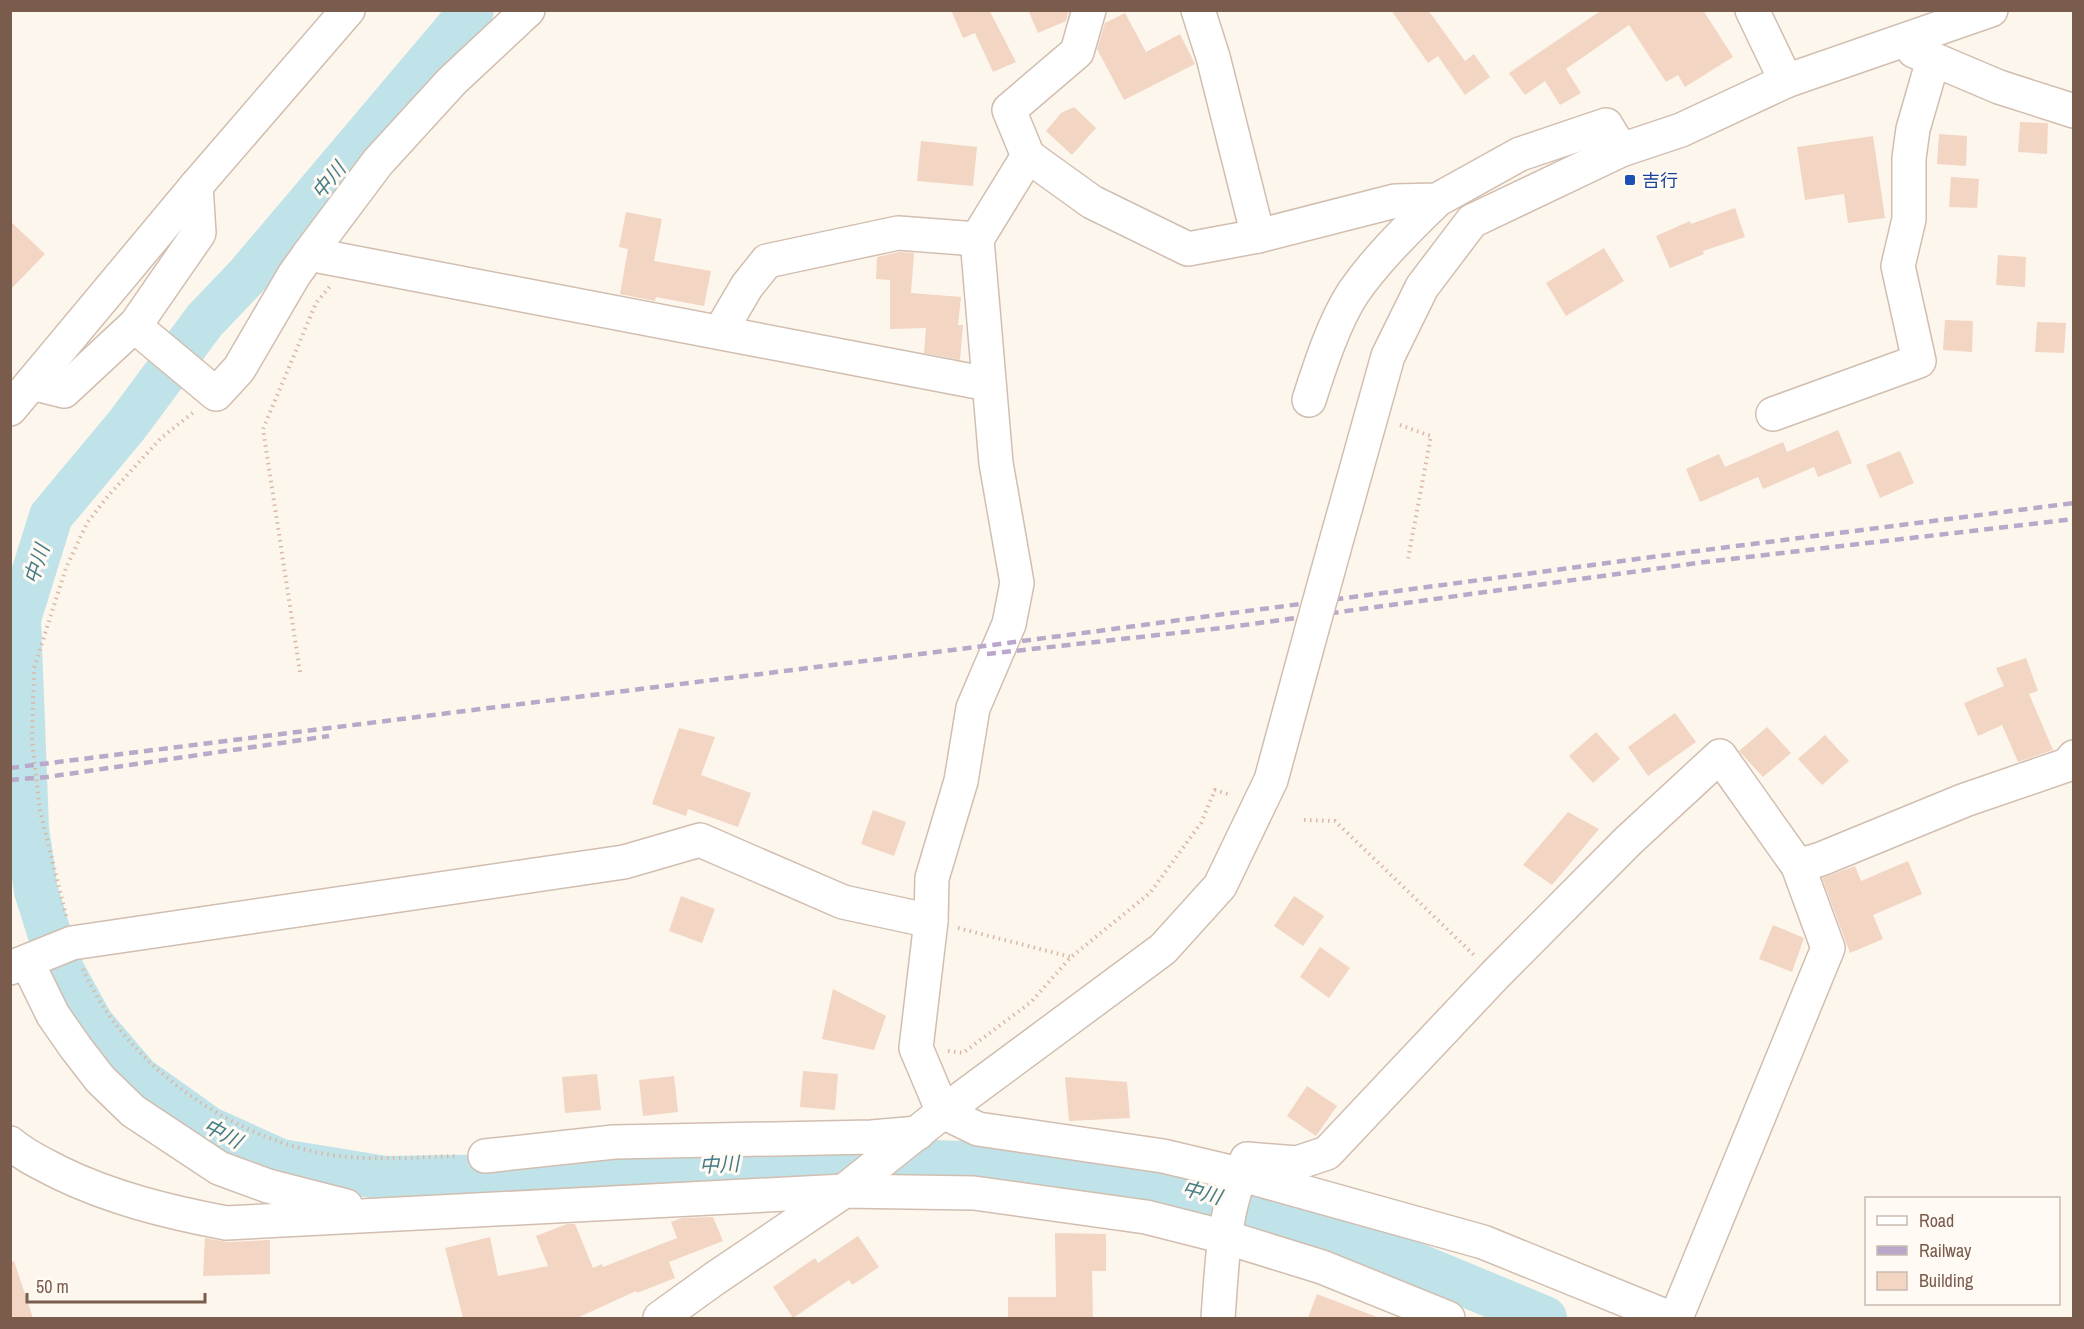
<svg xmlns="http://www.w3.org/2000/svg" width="2084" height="1329" font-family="'Archivo Narrow','Noto Sans JP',sans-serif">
<rect width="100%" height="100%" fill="#fdf6ec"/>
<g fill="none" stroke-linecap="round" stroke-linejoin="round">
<!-- river -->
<path stroke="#bfe3e8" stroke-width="44" d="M 472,10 L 247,276 L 205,320 L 127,425 L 51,516 L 19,619 L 27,828 L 36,891 L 59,964 L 92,1024 L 138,1078 L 208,1128 L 281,1161 L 385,1178 L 518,1176 L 821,1158 L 1049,1166 L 1184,1186 L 1328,1228 L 1545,1318"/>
</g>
<!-- building -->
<g fill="#f3d5c3">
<path d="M 951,10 L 989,10 L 1016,62 L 993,72 L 975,33 L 963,38 Z"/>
<path d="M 1028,10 L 1069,10 L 1066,21 L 1038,33 Z"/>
<path d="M 1391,10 L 1428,10 L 1465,61 L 1474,54 L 1490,77 L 1465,95 L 1438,56 L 1428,63 Z"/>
<path d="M 1602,10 L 1703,10 L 1733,57 L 1685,87 L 1678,75 L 1666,82 L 1629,25 L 1566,69 L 1581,93 L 1560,105 L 1545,81 L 1525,95 L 1509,73 Z"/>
<path d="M 1125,13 L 1146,52 L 1180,34 L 1195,64 L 1124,100 L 1097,49 L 1105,23 Z"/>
<path d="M 1074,107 L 1096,128 L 1072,155 L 1046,131 L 1061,113 Z"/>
<path d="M 2020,122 L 2048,123 L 2047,154 L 2018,152 Z"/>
<path d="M 1939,134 L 1967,136 L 1966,166 L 1937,164 Z"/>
<path d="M 1873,136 L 1885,218 L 1848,223 L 1844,194 L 1805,200 L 1797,147 Z"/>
<path d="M 921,141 L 977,147 L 973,186 L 917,181 Z"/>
<path d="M 1951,177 L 1979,179 L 1977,208 L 1949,207 Z"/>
<path d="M 1735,208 L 1745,237 L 1703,251 L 1704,254 L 1670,268 L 1656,236 L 1690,221 L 1691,224 Z"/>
<path d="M 626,212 L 662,219 L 654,261 L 711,271 L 704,306 L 656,297 L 655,301 L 620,294 L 628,249 L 619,247 Z"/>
<path d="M 10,221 L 45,254 L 10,290 Z"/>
<path d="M 1604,248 L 1624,281 L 1566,316 L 1546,283 Z"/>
<path d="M 899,252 L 914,253 L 911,293 L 961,297 L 958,325 L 963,325 L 960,360 L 924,353 L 926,328 L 890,329 L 890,280 L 876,279 L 877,257 Z"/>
<path d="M 1998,255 L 2026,257 L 2025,287 L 1996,285 Z"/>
<path d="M 1945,320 L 1973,321 L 1972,352 L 1943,350 Z"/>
<path d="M 2037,322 L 2066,323 L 2064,353 L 2035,352 Z"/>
<path d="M 1838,430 L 1852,463 L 1818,477 L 1814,467 L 1763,489 L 1758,477 L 1700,502 L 1686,469 L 1719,454 L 1725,467 L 1783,442 L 1787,452 Z"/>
<path d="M 1900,451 L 1914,483 L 1880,498 L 1866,465 Z"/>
<path d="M 2026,658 L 2038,691 L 2029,694 L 2053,750 L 2018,762 L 2002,725 L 1978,736 L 1964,703 L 2004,686 L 1996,668 Z"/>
<path d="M 1675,713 L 1696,742 L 1648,776 L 1628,747 Z"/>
<path d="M 1767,727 L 1791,753 L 1763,777 L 1739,751 Z"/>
<path d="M 679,728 L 715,737 L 701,775 L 751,793 L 738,827 L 688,809 L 686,816 L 652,804 Z"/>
<path d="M 1596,732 L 1620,759 L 1593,783 L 1569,756 Z"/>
<path d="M 1825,735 L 1849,761 L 1822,785 L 1798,759 Z"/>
<path d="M 873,810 L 906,822 L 894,856 L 861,844 Z"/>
<path d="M 1568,812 L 1599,829 L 1552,885 L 1523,865 Z"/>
<path d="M 1908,861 L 1922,894 L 1873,915 L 1883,939 L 1850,953 L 1822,878 L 1855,866 L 1861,881 Z"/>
<path d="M 681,896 L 715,909 L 702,943 L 669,931 Z"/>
<path d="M 1294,896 L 1324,916 L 1303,946 L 1274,926 Z"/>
<path d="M 1773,925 L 1804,938 L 1792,972 L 1759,959 Z"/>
<path d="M 1320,947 L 1350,968 L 1329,998 L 1300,977 Z"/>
<path d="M 833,989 L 886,1016 L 874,1050 L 822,1039 Z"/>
<path d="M 803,1071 L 838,1074 L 835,1110 L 800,1107 Z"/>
<path d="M 597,1074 L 601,1110 L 565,1113 L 562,1077 Z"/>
<path d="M 674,1076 L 678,1112 L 643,1116 L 639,1080 Z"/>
<path d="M 1065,1077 L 1127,1082 L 1130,1118 L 1069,1121 Z"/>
<path d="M 1307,1086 L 1337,1106 L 1316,1136 L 1287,1116 Z"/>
<path d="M 713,1217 L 723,1241 L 669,1262 L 675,1278 L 637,1293 L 636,1291 L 577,1318 L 463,1318 L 445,1248 L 490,1237 L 498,1276 L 548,1266 L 536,1236 L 567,1224 L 575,1224 L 593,1268 L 602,1264 L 603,1267 L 677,1238 L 671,1222 L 682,1218 Z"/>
<path d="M 1055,1233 L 1106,1234 L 1106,1271 L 1092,1271 L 1093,1318 L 1008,1318 L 1008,1297 L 1056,1297 Z"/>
<path d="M 858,1236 L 879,1267 L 852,1285 L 849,1280 L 793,1318 L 773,1287 L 815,1258 L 818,1263 Z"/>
<path d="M 205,1238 L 227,1242 L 270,1240 L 270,1274 L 203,1276 Z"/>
<path d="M 14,1261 L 33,1318 L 10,1318 L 10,1262 Z"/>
<path d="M 1317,1294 L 1377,1317 L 1376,1318 L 1308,1318 Z"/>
</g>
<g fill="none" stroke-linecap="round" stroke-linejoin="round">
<defs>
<g id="minor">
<path d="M 1198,10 L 1213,57 L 1258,236"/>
<path d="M 1752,10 L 1786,81"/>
<path d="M 1914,51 L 1999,87 L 2074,111"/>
<path d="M 1621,150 L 1606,125 L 1520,154 L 1437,200 L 1395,201 L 1258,236 L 1188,249 L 1092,202 L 1028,156 L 977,239 L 996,463 L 1017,583 L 1009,624 L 973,708 L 961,781 L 932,878 L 931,921 L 916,1048 L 943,1112 L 978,1129 L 1163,1156 L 1239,1174 L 1483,1242 L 1670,1318"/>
<path d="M 1028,156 L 1009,110 L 1077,52 L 1089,10"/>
<path d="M 309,254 L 378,162 L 452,81 L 528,10"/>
<path d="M 136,324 L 144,334 L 216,394 L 239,369 L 294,275 L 309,254 L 988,384"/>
<path d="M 720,332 L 747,286 L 767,261 L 898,233 L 977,239"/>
<path d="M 32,383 L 64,391 L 136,324 L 199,233 L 196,186"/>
<path d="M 1309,400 C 1320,366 1334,322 1353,293 C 1377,258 1408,229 1437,200"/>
<path d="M 10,409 L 196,186 L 348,10"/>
<path d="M 1773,414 L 1919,361 L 1898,266 L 1909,219 L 1909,158 L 1913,129 L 1933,60"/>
<path d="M 1334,549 L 1388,356 L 1422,287 L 1472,221 L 1621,150 L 1681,130 L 1786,81 L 1991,10"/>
<path d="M 27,962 L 53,1015 L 76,1048 L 100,1079 L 133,1111 L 219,1168 L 268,1186 L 346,1206"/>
<path d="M 10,968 L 72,943 L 624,862 L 700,840 L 843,902 L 931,921"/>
<path d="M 10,1143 C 25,1156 41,1163 58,1172 C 111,1198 168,1212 226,1223 L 844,1191 L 974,1193 L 1146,1217 L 1225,1237 L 1322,1267 L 1448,1318"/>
<path d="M 485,1156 L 614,1142 L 872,1137 L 918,1133"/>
<path d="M 660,1318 L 714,1279 L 844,1191 L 943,1112 L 1163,949 L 1220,886 L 1271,780 L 1312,629"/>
<path d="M 1218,1318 C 1222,1265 1223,1208 1247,1159 L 1297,1163 L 1327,1153 L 1495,975 L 1628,841 L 1720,756 L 1798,866 L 1821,859 L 1965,800 L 2067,765 L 2074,757"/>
<path d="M 1676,1318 L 1828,948 L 1798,866"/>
</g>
</defs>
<!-- minor casing -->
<use href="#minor" stroke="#d1beb0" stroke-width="36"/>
<!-- path -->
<g stroke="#d9b8a5" stroke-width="4" stroke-dasharray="1.5 4.5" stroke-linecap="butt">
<path d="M 1400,425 L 1431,436 L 1408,559"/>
<path d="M 300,672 L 263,429 L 316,303 L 331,285"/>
<path d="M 1304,820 L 1335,821 L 1475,956"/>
<path d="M 66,916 L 40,810 L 32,741 L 34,668 L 66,568 L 87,523 L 108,496 L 161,438 L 195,411"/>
<path d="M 958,928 L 1071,957"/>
<path d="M 83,969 C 126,1068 241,1147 348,1157 C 384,1160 421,1157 458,1156"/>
<path d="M 948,1051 L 963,1053 L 1031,1002 L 1071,957 L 1150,893 L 1201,823 L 1215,790 L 1228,794"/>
</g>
<!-- minor -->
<use href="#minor" stroke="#fff" stroke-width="33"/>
<!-- rail -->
<g stroke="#b9a8c9" stroke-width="4.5" stroke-dasharray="9 6" stroke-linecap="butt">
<path d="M 987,654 L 1230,627 L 1705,562 L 2074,519"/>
<path d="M 10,768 L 1000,644 L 1705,550 L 2074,503"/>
<path d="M 10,780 L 47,777 L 329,736"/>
</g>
<defs>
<path id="minor-bridge" d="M 1312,629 L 1334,549"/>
</defs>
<!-- minor-bridge casing -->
<use href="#minor-bridge" stroke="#d1beb0" stroke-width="36" stroke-linecap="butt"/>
<!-- minor-bridge -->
<use href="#minor-bridge" stroke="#fff" stroke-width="33"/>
</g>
<!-- markers -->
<rect fill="#1a4fb4" stroke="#fffaf3" stroke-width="2" x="1624" y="174" width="12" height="12" rx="3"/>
<g text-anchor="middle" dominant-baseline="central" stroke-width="6" stroke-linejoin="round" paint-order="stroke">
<!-- transit labels -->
<g font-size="18" fill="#164399" stroke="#fffaf3" text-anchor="start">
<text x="1642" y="180">吉行</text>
</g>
<!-- water labels -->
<g font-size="20" font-style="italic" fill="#437c86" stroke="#fffaf3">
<text transform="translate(328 180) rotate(-50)">中川</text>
<text transform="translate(36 564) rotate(-72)">中川</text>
<text transform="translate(223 1133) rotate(27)">中川</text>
<text transform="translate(719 1164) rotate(-3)">中川</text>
<text transform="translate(1202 1192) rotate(15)">中川</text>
</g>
</g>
<!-- border -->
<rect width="2084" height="1329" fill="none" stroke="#7a5c4d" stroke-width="24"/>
<!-- legend -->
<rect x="1865" y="1197" width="195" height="108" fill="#fffaf3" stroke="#cabbb1" stroke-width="1.5"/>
<rect x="1877" y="1216" width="30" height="9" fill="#ffffff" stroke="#cabbb1" stroke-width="1.5"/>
<text x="1919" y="1227" font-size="18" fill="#7a5c4d">Road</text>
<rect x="1877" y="1246" width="30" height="9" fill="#b9a8c9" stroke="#cabbb1" stroke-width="1.5"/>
<text x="1919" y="1257" font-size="18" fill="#7a5c4d">Railway</text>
<rect x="1877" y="1272" width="30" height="18" fill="#f3d5c3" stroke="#cabbb1" stroke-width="1.5"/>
<text x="1919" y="1287" font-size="18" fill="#7a5c4d">Building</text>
<!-- scale -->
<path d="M27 1293v9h178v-9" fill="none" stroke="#7a5c4d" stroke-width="3"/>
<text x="36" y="1293" font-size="18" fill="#7a5c4d" stroke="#fffaf3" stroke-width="4.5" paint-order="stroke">50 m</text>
</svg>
